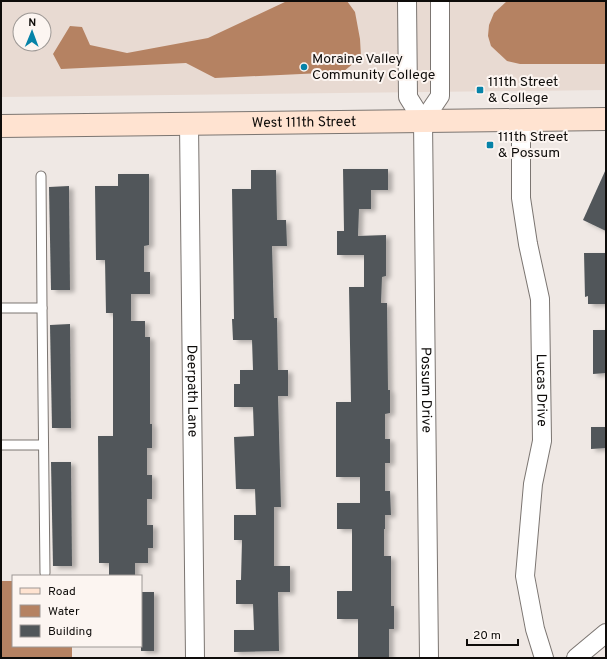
<svg xmlns="http://www.w3.org/2000/svg" width="607" height="659" font-family="Overpass,sans-serif">
<defs>
<filter id="shadow"><feDropShadow dx="4.5" dy="2.5" stdDeviation="2" flood-color="#0004"/></filter>
</defs>
<rect width="100%" height="100%" fill="#efe8e4"/>
<!-- built -->
<path fill="#e8dad2" fill-rule="evenodd" d="M 1,1 L 606,1 L 606,90 L 1,97 ZM 20,20 L 44,20 L 44,44 L 20,44 Z"/>
<!-- water -->
<g fill="#b58262">
<path d="M 287,1 L 347,1 L 355,12 L 360,39 L 361,57 L 343,72 L 215,78 L 186,63 L 61,69 L 53,54 L 70,26 L 82,27 L 90,45 L 127,53 L 208,38 Z"/>
<path d="M 507,1 L 606,1 L 606,64 L 520,64 L 507,61 L 491,46 L 488,36 L 489,25 L 494,13 Z"/>
<path d="M 1,581 L 13,581 L 13,646 L 72,646 L 72,658 L 1,658 Z"/>
</g>
<!-- building -->
<g fill="#51575a" filter="url(#shadow)">
<path d="M 343,169 L 388,169 L 388,190 L 371,190 L 371,209 L 359,209 L 358,236 L 386,235 L 386,276 L 382,277 L 381,303 L 387,303 L 388,390 L 390,390 L 390,413 L 385,414 L 385,439 L 390,439 L 390,463 L 385,463 L 385,491 L 390,491 L 391,515 L 385,515 L 385,529 L 384,529 L 384,556 L 391,556 L 391,606 L 394,606 L 394,629 L 389,629 L 389,658 L 358,658 L 358,619 L 337,619 L 337,591 L 352,591 L 352,529 L 337,529 L 337,503 L 360,503 L 360,477 L 336,477 L 336,402 L 351,402 L 349,287 L 364,287 L 364,255 L 337,255 L 337,231 L 344,231 Z"/>
<path d="M 606,169 L 606,231 L 583,220 Z"/>
<path d="M 251,170 L 276,170 L 277,220 L 286,220 L 287,246 L 272,246 L 274,318 L 277,318 L 278,370 L 288,370 L 288,396 L 278,396 L 281,507 L 274,507 L 274,566 L 290,566 L 290,592 L 278,592 L 279,651 L 234,652 L 234,630 L 254,630 L 253,604 L 236,604 L 236,580 L 241,580 L 242,540 L 234,540 L 234,515 L 256,515 L 255,489 L 236,489 L 234,437 L 254,436 L 253,407 L 234,407 L 234,384 L 240,384 L 240,370 L 253,370 L 252,340 L 233,340 L 232,319 L 234,319 L 232,189 L 251,189 Z"/>
<path d="M 118,174 L 149,174 L 149,245 L 144,246 L 144,272 L 150,272 L 150,294 L 131,294 L 131,321 L 145,321 L 145,337 L 150,337 L 150,424 L 152,424 L 152,448 L 147,448 L 147,475 L 152,475 L 152,499 L 147,499 L 147,525 L 153,525 L 153,548 L 148,548 L 148,563 L 135,563 L 135,576 L 109,576 L 109,563 L 99,563 L 98,436 L 113,436 L 113,313 L 106,313 L 105,260 L 96,260 L 95,186 L 118,186 Z"/>
<path d="M 69,186 L 70,290 L 51,290 L 49,187 Z"/>
<path d="M 584,253 L 606,253 L 606,304 L 588,304 L 588,296 L 585,297 Z"/>
<path d="M 70,324 L 71,428 L 52,428 L 50,325 Z"/>
<path d="M 593,330 L 606,330 L 606,373 L 593,374 Z"/>
<path d="M 591,427 L 606,427 L 606,448 L 591,449 Z"/>
<path d="M 51,462 L 71,462 L 72,566 L 53,566 Z"/>
<rect x="141" y="592" width="13" height="59"/>
</g>
<g fill="none" stroke-linecap="round" stroke-linejoin="round">
<defs>
<g id="lane">
<path d="M 1,308 L 42,308 L 41,176"/>
<path d="M 42,308 L 45,573"/>
<path d="M 1,445 L 43,445"/>
</g>
<g id="street">
<path d="M 407,1 L 408,97 L 423,121"/>
<path id="s1" d="M 521,120 L 521,198 L 528,244 L 540,299 L 542,441 L 533,484 L 525,576 L 535,629 L 544,658"/>
<path id="s2" d="M 423,121 L 429,658"/>
<path d="M 423,121 L 440,96 L 440,1"/>
<path id="s3" d="M 189,124 L 195,658"/>
<path d="M 576,658 L 606,633"/>
</g>
<g id="secondary">
<path id="s4" d="M 1,126 L 606,119"/>
</g>
</defs>
<!-- lane casing -->
<use href="#lane" stroke="#7b7571" stroke-width="11"/>
<!-- street casing -->
<use href="#street" stroke="#7b7571" stroke-width="20"/>
<!-- secondary casing -->
<use href="#secondary" stroke="#7b7571" stroke-width="24"/>
<!-- lane -->
<use href="#lane" stroke="#fff" stroke-width="9"/>
<!-- street -->
<use href="#street" stroke="#fff" stroke-width="18"/>
<!-- secondary -->
<use href="#secondary" stroke="#ffe3d1" stroke-width="22"/>
</g>
<!-- markers -->
<g fill="#0683a8" stroke="#fcf5f1" stroke-width="1.5">
<circle cx="304" cy="67" r="4"/>
<rect x="476" y="86" width="8" height="8" rx="2"/>
<rect x="486" y="141" width="8" height="8" rx="2"/>
</g>
<g text-anchor="middle" dominant-baseline="central" stroke-width="4" stroke-linejoin="round" paint-order="stroke">
<!-- poi labels -->
<g font-size="14" fill="#0e0c0a" stroke="#fcf5f1" text-anchor="start">
<text x="312" y="59">Moraine Valley<tspan x="312" dy="16">Community College</tspan></text>
<text x="488" y="82">111th Street<tspan x="488" dy="16">&amp; College</tspan></text>
<text x="498" y="137">111th Street<tspan x="498" dy="16">&amp; Possum</tspan></text>
</g>
<!-- street labels -->
<g font-size="14" fill="#0e0c0a" stroke="#fcf5f1">
<text stroke="none"><textPath href="#s4" startOffset="303">West 111th Street</textPath></text>
<text stroke="none"><textPath href="#s2" startOffset="269">Possum Drive</textPath></text>
<text stroke="none"><textPath href="#s1" startOffset="272">Lucas Drive</textPath></text>
<text stroke="none"><textPath href="#s3" startOffset="267">Deerpath Lane</textPath></text>
</g>
</g>
<!-- border -->
<rect width="607" height="659" fill="none" stroke="#0e0c0a" stroke-width="4"/>
<!-- legend -->
<rect x="12" y="575" width="130" height="72" fill="#fcf5f1" stroke="#9d9895"/>
<rect x="20" y="588" width="20" height="6" fill="#ffe3d1" stroke="#9d9895"/>
<text x="48" y="595" font-size="12" fill="#0e0c0a">Road</text>
<rect x="20" y="605" width="20" height="12" fill="#b58262" stroke="#9d9895"/>
<text x="48" y="615" font-size="12" fill="#0e0c0a">Water</text>
<rect x="20" y="625" width="20" height="12" fill="#51575a" stroke="#9d9895"/>
<text x="48" y="635" font-size="12" fill="#0e0c0a">Building</text>
<!-- north arrow -->
<g transform="translate(32 32) rotate(1)"><circle r="19" fill="#fcf5f1" stroke="#9d9895"/>
<path d="M0-3L7 15L0 10L-7 15Z" fill="#0683a8"/>
<text y="-6" font-size="11" font-weight="bold" text-anchor="middle" fill="#0e0c0a">N</text>
</g>
<!-- scale -->
<path d="M467 639v6h51v-6" fill="none" stroke="#0e0c0a" stroke-width="2"/>
<text x="473" y="639" font-size="12" fill="#0e0c0a" stroke="#fcf5f1" stroke-width="3" paint-order="stroke">20 m</text>
</svg>
